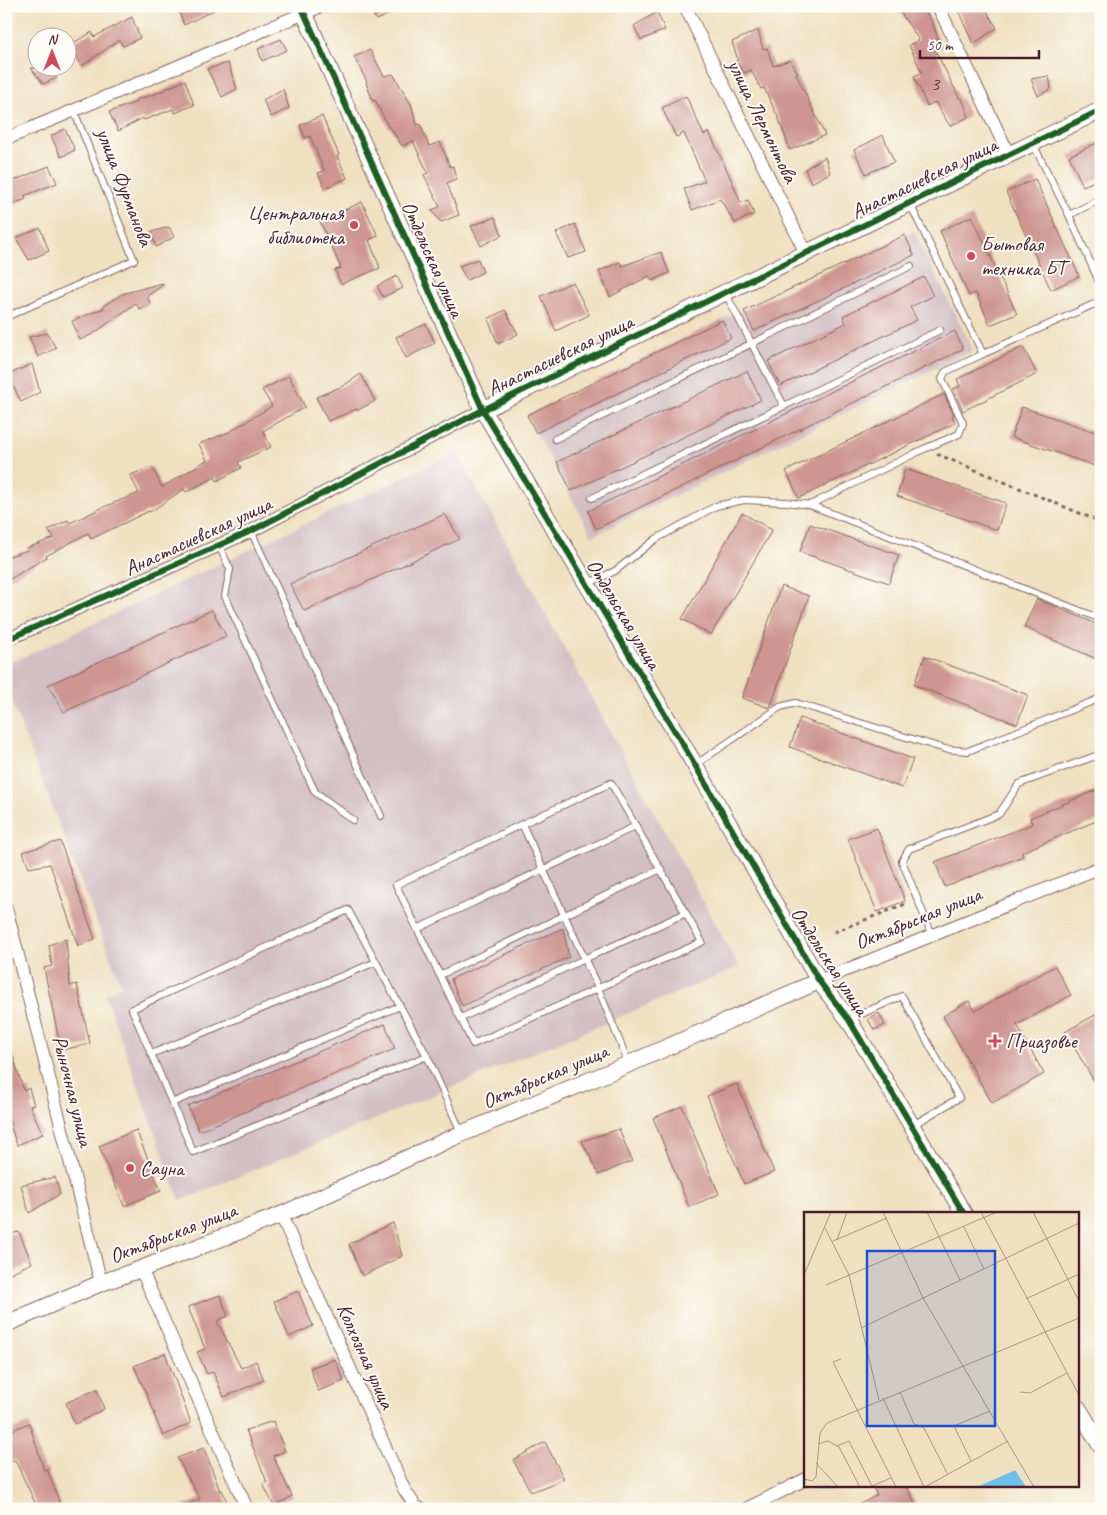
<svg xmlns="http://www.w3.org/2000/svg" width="1107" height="1515" font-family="Caveat,sans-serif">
<rect width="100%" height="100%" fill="#fdfcf7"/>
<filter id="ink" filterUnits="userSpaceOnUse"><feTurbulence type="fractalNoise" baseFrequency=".02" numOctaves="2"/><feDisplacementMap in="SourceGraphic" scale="10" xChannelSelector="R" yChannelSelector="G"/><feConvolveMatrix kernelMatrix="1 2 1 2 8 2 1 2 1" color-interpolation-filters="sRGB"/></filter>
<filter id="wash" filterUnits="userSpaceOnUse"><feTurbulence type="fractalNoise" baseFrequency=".0096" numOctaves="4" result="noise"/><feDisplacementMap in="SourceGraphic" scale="20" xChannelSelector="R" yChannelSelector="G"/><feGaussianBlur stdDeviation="1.12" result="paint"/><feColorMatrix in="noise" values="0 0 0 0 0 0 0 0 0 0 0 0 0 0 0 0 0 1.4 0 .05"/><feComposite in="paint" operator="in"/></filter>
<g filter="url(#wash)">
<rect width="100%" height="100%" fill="#efe0c0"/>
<!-- industrial -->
<g fill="#d2bec3">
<path d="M 914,231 L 973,350 L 592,536 L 527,415 L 722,320 Z"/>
<path d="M 457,452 L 739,967 L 180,1201 L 105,995 L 121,985 L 6,687 L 6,665 Z"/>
</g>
<g id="blocks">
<!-- building -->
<g fill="#ce9591">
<path d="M 177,6 L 222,6 L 184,25 Z"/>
<path d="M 370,6 L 408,6 L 376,20 Z"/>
<path d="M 896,6 L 922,6 L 932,22 L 941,47 L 935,50 L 960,99 L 962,98 L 969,117 L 950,126 L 935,102 L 927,106 L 914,76 L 922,73 L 909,45 L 919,40 Z"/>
<path d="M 965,6 L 986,6 L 989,15 L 997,28 L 973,44 L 958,10 Z"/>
<path d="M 657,12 L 665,30 L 641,40 L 634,26 Z"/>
<path d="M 132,17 L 140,38 L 123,46 L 119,40 L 82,66 L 70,45 L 92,32 L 94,37 Z"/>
<path d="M 758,30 L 763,49 L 767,48 L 773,66 L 790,60 L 798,73 L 796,74 L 825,135 L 790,150 L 779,119 L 764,88 L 761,89 L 751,70 L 744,73 L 736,61 L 738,60 L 732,42 Z"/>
<path d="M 281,39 L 287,50 L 262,61 L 258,49 Z"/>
<path d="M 370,50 L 384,76 L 393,74 L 411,104 L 417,125 L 420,124 L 429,146 L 440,142 L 450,167 L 453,166 L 456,179 L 447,183 L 459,215 L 441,222 L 431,210 L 440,207 L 424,175 L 428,173 L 413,141 L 402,146 L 390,127 L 389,128 L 375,100 L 373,101 L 366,83 L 367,82 L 354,57 Z"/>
<path d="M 228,63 L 237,89 L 222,97 L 207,69 Z"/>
<path d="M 31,68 L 52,68 L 57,78 L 43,84 Z"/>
<path d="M 1049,76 L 1051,89 L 1038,96 L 1031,79 Z"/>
<path d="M 185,80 L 194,105 L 175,113 L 173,109 L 144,120 L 143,118 L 118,131 L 109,112 L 136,102 L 135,100 L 155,94 Z"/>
<path d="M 283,89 L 289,108 L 271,117 L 263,100 Z"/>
<path d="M 686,96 L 704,135 L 709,132 L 730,177 L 741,203 L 748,200 L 754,214 L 735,223 L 720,199 L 692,210 L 684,189 L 705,181 L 684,133 L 676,137 L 662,108 Z"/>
<path d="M 322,116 L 339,155 L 337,156 L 347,178 L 325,188 L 318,173 L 324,171 L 310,136 L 305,138 L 300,125 Z"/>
<path d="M 65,129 L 75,150 L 61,157 L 51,136 Z"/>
<path d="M 883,135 L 894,162 L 866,174 L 854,150 Z"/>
<path d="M 1101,141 L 1101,178 L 1083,186 L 1069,156 Z"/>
<path d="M 825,157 L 830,173 L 811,183 L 805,169 Z"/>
<path d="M 49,166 L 57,183 L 24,196 L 26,199 L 6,207 L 6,184 Z"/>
<path d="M 1035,179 L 1079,276 L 1051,290 L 1006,192 Z"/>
<path d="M 362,202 L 378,236 L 369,240 L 380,268 L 341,284 L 335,270 L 341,268 L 320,221 Z"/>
<path d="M 972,216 L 1017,314 L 990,325 L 976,293 L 969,296 L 940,231 Z"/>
<path d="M 495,217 L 502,235 L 481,246 L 471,226 Z"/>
<path d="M 575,224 L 586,252 L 568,258 L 556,233 Z"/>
<path d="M 169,227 L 174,237 L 156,247 L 151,232 Z"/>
<path d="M 40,228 L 49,251 L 29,260 L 16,238 Z"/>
<path d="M 905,235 L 914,255 L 754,331 L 744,311 Z"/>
<path d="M 661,252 L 669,273 L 652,281 L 649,276 L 610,297 L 599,271 L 620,262 L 622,266 Z"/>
<path d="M 478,259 L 483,272 L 467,280 L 459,266 Z"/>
<path d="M 397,276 L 403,288 L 383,297 L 377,286 Z"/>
<path d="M 924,277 L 933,296 L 910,307 L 917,320 L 780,386 L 768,361 L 846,323 L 843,316 Z"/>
<path d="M 573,282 L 589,315 L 556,331 L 541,296 Z"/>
<path d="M 162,283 L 163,285 L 147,296 L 150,304 L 139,309 L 136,303 L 93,334 L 80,340 L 72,321 L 104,308 L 103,306 L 122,294 Z"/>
<path d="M 505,310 L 518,334 L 498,344 L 488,319 Z"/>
<path d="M 722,320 L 731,338 L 536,433 L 527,415 Z"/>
<path d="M 426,324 L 435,343 L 406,358 L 396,337 Z"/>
<path d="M 955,331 L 963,349 L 596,529 L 588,511 Z"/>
<path d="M 47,333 L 56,348 L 38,357 L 29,337 Z"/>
<path d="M 1023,347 L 1037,374 L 963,411 L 953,389 L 960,386 L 957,379 Z"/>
<path d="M 32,364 L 40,392 L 21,402 L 8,375 Z"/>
<path d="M 747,371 L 761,400 L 571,491 L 557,462 Z"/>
<path d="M 361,374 L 375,401 L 358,410 L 357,409 L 328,421 L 316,397 L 343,386 Z"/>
<path d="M 289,376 L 305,407 L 263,431 L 271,447 L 238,462 L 241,468 L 217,481 L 215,477 L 186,492 L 184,489 L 150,512 L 149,511 L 91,539 L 88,533 L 46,556 L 47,557 L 10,579 L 6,571 L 6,557 L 28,550 L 27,548 L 54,538 L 48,530 L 68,520 L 70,523 L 106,506 L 139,493 L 130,475 L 152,467 L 162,487 L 207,460 L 199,444 L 229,432 L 272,406 L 262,390 Z"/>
<path d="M 944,394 L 954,415 L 952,416 L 955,423 L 799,498 L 786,471 Z"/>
<path d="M 1022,407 L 1101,434 L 1101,468 L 1011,437 Z"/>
<path d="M 905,469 L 1006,503 L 997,530 L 897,496 Z"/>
<path d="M 742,513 L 772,530 L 711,635 L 682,619 Z"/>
<path d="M 445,514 L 460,539 L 304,611 L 290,584 Z"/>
<path d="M 810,524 L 899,555 L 889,583 L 800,552 Z"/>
<path d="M 781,586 L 809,596 L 770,708 L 742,698 Z"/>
<path d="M 1037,599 L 1101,626 L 1101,661 L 1024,627 Z"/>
<path d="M 212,610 L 226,636 L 64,712 L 48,685 Z"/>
<path d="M 925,656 L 1028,695 L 1017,724 L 914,685 Z"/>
<path d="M 800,718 L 913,759 L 902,788 L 790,747 Z"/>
<path d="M 1101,788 L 1101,819 L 1022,852 L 1023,856 L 945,887 L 935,862 L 1032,824 L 1030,818 Z"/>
<path d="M 877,828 L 905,901 L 877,912 L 848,839 Z"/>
<path d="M 60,841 L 95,939 L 78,946 L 50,864 L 29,868 L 23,852 Z"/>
<path d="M 563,928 L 569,957 L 462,1006 L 451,979 Z"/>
<path d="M 66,939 L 70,986 L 77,984 L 90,1044 L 61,1050 L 44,968 L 52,966 L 49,945 Z"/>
<path d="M 1055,966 L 1071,995 L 1017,1025 L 1044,1074 L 992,1103 L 943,1016 L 969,1001 L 975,1011 Z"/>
<path d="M 879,1013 L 885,1025 L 874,1030 L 868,1019 Z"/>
<path d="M 1095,1015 L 1101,1025 L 1101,1093 L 1065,1032 Z"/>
<path d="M 385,1024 L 395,1049 L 199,1131 L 188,1106 Z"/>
<path d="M 9,1044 L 24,1091 L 29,1088 L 34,1105 L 30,1106 L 43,1134 L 17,1145 L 11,1128 L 12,1127 L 6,1115 L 6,1045 Z"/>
<path d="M 737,1084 L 774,1172 L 744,1184 L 707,1096 Z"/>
<path d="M 682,1106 L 719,1194 L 689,1207 L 653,1118 Z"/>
<path d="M 619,1129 L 632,1161 L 599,1175 L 582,1141 Z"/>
<path d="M 136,1130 L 161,1191 L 124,1206 L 99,1146 Z"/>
<path d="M 55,1177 L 60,1194 L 29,1213 L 21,1185 Z"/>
<path d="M 393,1223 L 402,1256 L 362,1276 L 349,1244 Z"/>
<path d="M 19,1232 L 32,1263 L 6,1275 L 6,1235 Z"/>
<path d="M 298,1291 L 313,1326 L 289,1337 L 274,1301 Z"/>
<path d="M 220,1295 L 228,1316 L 217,1321 L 241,1368 L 256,1361 L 264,1380 L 224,1397 L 213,1372 L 207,1374 L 197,1352 L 205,1349 L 188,1307 Z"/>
<path d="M 165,1353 L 191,1423 L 163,1436 L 154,1414 L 155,1414 L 134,1366 Z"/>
<path d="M 335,1359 L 344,1381 L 318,1391 L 310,1368 Z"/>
<path d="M 97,1389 L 104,1409 L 75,1424 L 66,1403 Z"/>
<path d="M 273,1421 L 285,1451 L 273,1456 L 292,1496 L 274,1506 L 263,1484 L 267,1482 L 246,1430 Z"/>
<path d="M 29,1423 L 44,1470 L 47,1469 L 62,1509 L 38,1509 L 15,1460 L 10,1462 L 6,1453 L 6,1433 Z"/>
<path d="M 545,1442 L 564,1479 L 531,1492 L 513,1460 Z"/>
<path d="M 204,1448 L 220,1491 L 222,1490 L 230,1509 L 178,1509 L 200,1499 L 177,1458 Z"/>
<path d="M 872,1486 L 906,1486 L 915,1503 L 905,1509 L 851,1509 L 877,1495 Z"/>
</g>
</g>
</g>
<g filter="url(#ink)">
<use href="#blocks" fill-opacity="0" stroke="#84635f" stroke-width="1"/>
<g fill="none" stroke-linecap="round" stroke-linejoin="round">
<defs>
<g id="service">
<path d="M 1033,144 L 1069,215 L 1101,286"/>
<path d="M 910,204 L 983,354 L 1101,301"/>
<path d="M 1069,215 L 1101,199"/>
<path d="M 726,294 L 784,406 L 940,330"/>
<path d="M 6,317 L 134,260 L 74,111"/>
<path d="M 555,439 L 911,266"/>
<path d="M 592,498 L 784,406"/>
<path d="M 810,505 L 1101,619"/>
<path d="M 251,531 L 381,816"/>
<path d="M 219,546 L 230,569 L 225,596 L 315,792 L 353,820"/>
<path d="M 587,584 L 615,571 L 656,539 L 716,506 L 744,500 L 786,502 L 810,505 L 924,449 L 959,434 L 963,423 L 942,379 L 945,372 L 983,354"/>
<path d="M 695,765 L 780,707 L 796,703 L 945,749 L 968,751 L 1101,698"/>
<path d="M 611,783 L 702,942 L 473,1044 L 396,885 L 522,824 Z"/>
<path d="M 522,824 L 598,988 L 628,1062"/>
<path d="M 417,929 L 636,826"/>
<path d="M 932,935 L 902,861 L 909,849 L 999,814 L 1019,784 L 1101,754"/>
<path d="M 440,975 L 661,869"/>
<path d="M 461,1018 L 584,959 L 686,913"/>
<path d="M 850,1019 L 902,996 L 959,1098 L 913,1125"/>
<path d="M 151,1054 L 376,962"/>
<path d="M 427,1056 L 193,1152 L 132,1009 L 348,910 L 427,1056 L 461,1132"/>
<path d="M 172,1103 L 400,1006"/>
</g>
<g id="minor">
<path d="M 685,6 L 806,253"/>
<path d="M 938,6 L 1009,155"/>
<path d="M 6,139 L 321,6"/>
<path d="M 6,640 L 251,531 L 483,410"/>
<path d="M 6,908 L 101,1283"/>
<path d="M 819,981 L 1101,867"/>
<path d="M 281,1215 L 404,1489 L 415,1506 L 421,1509"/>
<path d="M 141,1269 L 247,1509"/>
<path d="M 746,1509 L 806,1479"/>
</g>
<g id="tertiary">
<path d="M 301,6 L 483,410 L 695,765 L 819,981 L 849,1020 L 964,1214"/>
<path d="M 483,410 L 1101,110"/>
<path d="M 6,1324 L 101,1283 L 141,1269 L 281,1215 L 461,1134 L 629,1064 L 819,981"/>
<path d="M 1078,1408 L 1101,1446"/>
</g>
</defs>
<!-- service casing -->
<use href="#service" stroke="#84635f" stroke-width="8"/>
<!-- minor casing -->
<use href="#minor" stroke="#84635f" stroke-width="14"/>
<!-- tertiary casing -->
<use href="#tertiary" stroke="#84635f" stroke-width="18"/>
<!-- path -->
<g stroke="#84635f" stroke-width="3" stroke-dasharray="4 4" stroke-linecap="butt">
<path d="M 937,454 L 1101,522"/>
<path d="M 834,932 L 908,903"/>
</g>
<!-- service -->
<use href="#service" stroke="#fff" stroke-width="6"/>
<!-- minor -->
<use href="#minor" stroke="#fff" stroke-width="12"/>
<!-- tertiary -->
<use href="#tertiary" stroke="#fff" stroke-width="16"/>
<defs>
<g id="cycleway">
<path d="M 301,6 L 483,410 L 695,765 L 819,981 L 849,1020 L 964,1214"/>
<path d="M 6,640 L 251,531 L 483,410 L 1101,110"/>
</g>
</defs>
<!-- cycleway casing -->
<use href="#cycleway" stroke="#fdfcf7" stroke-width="9"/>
<!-- cycleway -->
<use href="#cycleway" stroke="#1b5e20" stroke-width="6"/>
</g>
</g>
<!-- markers -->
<g fill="#d1495b" stroke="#fdfcf7" stroke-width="2">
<circle cx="354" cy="225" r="5"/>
<circle cx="971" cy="256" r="5"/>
<path d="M992.5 1033.5h5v5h5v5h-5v5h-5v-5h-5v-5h5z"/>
<circle cx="130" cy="1168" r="5"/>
</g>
<g text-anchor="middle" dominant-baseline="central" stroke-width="4" stroke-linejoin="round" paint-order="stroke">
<!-- number labels -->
<g font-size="19" fill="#6b3c44">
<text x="935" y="84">3</text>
</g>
<!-- street labels -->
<g font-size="21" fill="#4a1f2b" stroke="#fdfcf7">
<text transform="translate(763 121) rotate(64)">улица Лермонтова</text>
<text transform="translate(924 178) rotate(-26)">Анастасиевская улица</text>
<text transform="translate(125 187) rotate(69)">улица Фурманова</text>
<text transform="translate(433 259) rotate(66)">Отдельская улица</text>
<text transform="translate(560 355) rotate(-26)">Анастасиевская улица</text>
<text transform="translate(198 536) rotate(-25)">Анастасиевская улица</text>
<text transform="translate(624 614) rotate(59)">Отдельская улица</text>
<text transform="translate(918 918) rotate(-22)">Октябрьская улица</text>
<text transform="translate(830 961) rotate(57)">Отдельская улица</text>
<text transform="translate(545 1076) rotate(-23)">Октябрьская улица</text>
<text transform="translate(73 1091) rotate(76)">Рыночная улица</text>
<text transform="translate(173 1233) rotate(-21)">Октябрьская улица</text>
<text transform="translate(366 1356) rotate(66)">Колхозная улица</text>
</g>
<!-- poi labels -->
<g font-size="21" fill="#4a1f2b" stroke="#fdfcf7" text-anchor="start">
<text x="344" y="213" text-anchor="end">Центральная<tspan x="344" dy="24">библиотека</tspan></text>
<text x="981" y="244">Бытовая<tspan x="981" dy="24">техника БТ</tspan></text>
<text x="1006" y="1041">Приазовье</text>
<text x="140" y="1168">Сауна</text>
</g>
</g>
<!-- overview -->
<g transform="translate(804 1212)">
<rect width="275" height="275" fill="#efe0c0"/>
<path d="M 211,258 L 222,275 L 173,275 L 209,259 Z" fill="#6fbfea"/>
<path fill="none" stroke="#6fbfea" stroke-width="2.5" d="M 15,275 L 33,275"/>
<path fill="none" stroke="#ad9384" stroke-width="1" d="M 79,0 L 119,86 L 230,275M 123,0 L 156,68M 177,0 L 275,183M 229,0 L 275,89M 160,15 L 180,57M 21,16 L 45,63 L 75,188M 33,28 L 43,0M 29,29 L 83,6M 0,63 L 27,0M 22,73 L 193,0M 222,87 L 275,62M 57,116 L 275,11M 37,147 L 29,150 L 92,275M 96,180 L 110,212 L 120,216 L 143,261M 216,180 L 226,181 L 263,161M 79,186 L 120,275M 14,232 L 24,229 L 35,235 L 56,275M 33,234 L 45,229 L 68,274M 167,249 L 150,214 L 186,199M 12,251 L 34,275M 0,267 L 8,269 L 12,265 L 16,221 L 23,211 L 275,106M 68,274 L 87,266M 121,275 L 204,229"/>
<path fill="#1d4ed8" fill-opacity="0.15" stroke="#1d4ed8" stroke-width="2.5" d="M 63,39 L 191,39 L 191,214 L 63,214 Z"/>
<rect width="275" height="275" fill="none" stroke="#4a1f2b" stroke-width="2.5"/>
</g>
<!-- margin -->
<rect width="1107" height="1515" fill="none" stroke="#fdfcf7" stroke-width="25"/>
<!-- north arrow -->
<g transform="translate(52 52)"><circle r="24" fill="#fdfcf7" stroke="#b5a4a5"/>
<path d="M0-4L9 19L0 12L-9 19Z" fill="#d1495b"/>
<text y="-8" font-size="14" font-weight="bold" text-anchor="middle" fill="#4a1f2b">N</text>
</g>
<!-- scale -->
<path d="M920 50v8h119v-8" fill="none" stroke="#4a1f2b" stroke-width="2.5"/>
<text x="927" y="50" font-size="15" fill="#4a1f2b" stroke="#fdfcf7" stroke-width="4" paint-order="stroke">50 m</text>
</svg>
